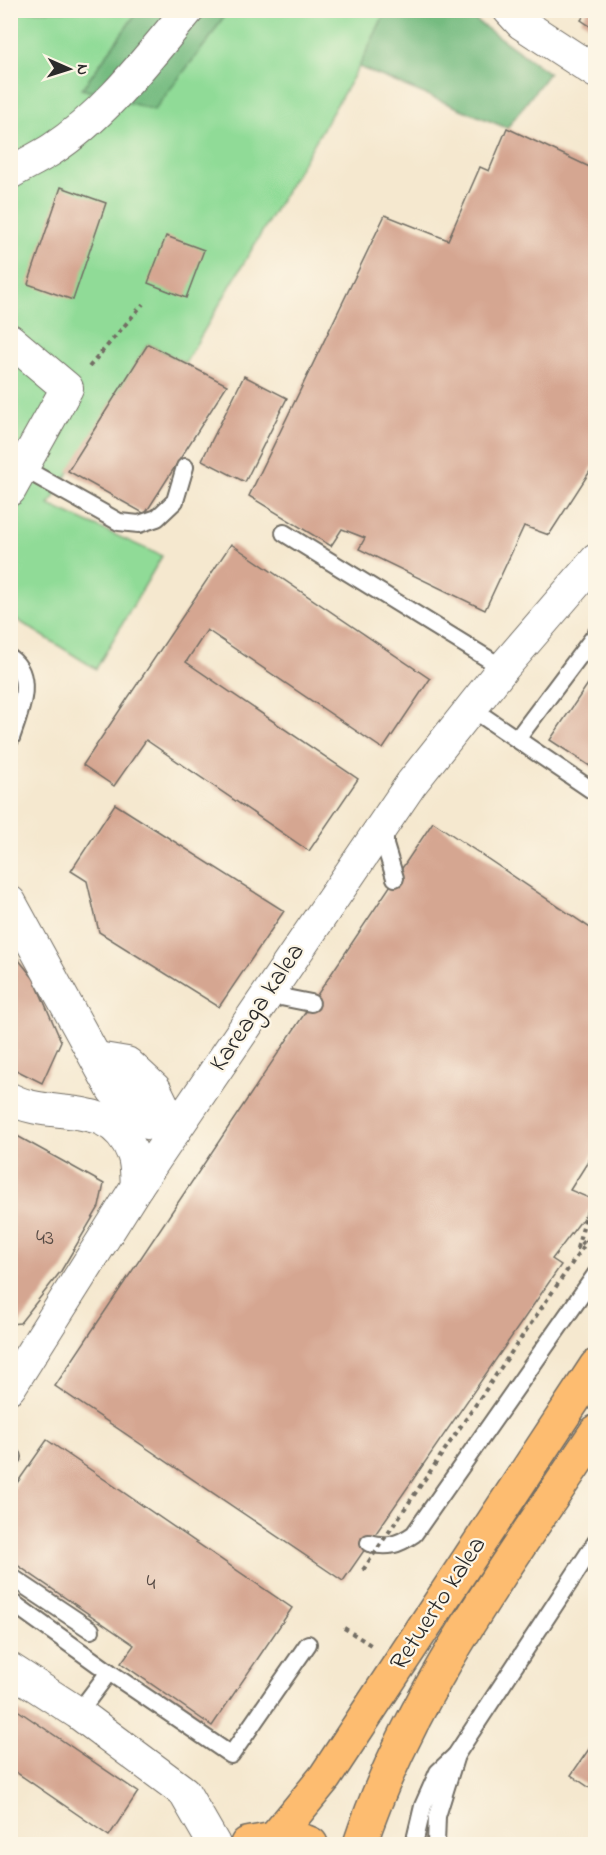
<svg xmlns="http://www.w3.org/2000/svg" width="606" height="1855" font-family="'Indie Flower',sans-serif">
<rect width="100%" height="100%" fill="#fcf5e5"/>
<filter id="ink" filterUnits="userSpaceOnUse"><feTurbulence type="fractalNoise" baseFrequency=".0167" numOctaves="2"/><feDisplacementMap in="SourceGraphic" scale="12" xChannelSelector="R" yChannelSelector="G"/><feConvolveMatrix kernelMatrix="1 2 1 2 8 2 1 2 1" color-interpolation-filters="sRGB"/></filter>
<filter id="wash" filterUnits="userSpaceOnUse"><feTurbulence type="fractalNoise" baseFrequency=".008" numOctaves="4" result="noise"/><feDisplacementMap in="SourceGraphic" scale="24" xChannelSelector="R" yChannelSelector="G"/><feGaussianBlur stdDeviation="1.35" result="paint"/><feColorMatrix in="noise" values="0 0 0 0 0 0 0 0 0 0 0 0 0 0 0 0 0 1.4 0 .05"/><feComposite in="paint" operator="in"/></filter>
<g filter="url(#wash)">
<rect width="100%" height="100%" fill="#f5e8cf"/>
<!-- green -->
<path fill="#90db97" stroke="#5e8361" stroke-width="1.5" d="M 10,11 L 138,11 L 82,89 L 210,38 L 227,11 L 386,11 L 359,67 L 185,363 L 148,344 L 49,505 L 162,556 L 96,669 L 11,616 Z"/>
<!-- forest -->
<g fill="#74bb80" stroke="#507356" stroke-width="1.5">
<path d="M 461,10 L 549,73 L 507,128 L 359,67 L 386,11 Z"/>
<path d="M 138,11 L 227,11 L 210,38 L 154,110 L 82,89 Z"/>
</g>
<g id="blocks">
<!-- building -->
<g fill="#d5a691">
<path d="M 588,10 L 596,10 L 596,30 L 581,20 Z"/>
<path d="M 507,128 L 596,170 L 596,462 L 549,535 L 524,526 L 485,610 L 359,549 L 365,538 L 342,529 L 331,546 L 249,496 L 385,215 L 448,240 L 480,167 L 489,171 Z"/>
<path d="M 61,187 L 106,203 L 73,300 L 28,284 Z"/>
<path d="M 166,236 L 204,250 L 186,298 L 148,283 Z"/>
<path d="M 148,344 L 227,385 L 145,514 L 68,471 Z"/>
<path d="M 244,376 L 287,398 L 245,482 L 202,460 Z"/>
<path d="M 231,544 L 430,679 L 383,749 L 207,630 L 186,662 L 358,779 L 309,851 L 146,740 L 114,786 L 83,765 Z"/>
<path d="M 596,672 L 596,770 L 550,740 Z"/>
<path d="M 115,804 L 284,911 L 219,1007 L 99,932 L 87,881 L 71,871 Z"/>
<path d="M 433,822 L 596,932 L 596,1149 L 570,1190 L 596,1201 L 552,1259 L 561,1265 L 343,1581 L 55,1386 Z"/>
<path d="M 10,949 L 34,979 L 61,1041 L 42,1083 L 10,1067 Z"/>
<path d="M 10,1132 L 104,1184 L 99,1207 L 61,1271 L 20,1323 L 10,1324 Z"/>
<path d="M 47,1440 L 292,1608 L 212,1726 L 121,1663 L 134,1645 L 10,1560 L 10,1493 Z"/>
<path d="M 10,1705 L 138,1792 L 109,1836 L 10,1768 Z"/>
<path d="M 596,1739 L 596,1792 L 571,1775 Z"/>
</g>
</g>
</g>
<g filter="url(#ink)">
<use href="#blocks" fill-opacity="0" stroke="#726d64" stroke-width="1.5"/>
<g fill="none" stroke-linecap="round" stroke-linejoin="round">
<defs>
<g id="lane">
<path d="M 23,468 L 119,522 L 139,524 L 157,518 L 175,501 L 185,467"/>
<path d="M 284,533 L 503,668"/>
<path d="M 10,658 C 36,677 19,714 11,738"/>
<path d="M 471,708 L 596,793"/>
<path d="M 517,739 L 596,634"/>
<path d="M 385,827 L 385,845 L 395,878"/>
<path d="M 264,1001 L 281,997 L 311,1003"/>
<path d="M 10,1460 L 13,1457"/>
<path d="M 369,1543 C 388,1548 398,1545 414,1534 L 596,1274"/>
<path d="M 10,1576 L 91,1630"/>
<path d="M 10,1601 L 109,1672"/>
<path d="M 78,1713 L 109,1672 L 231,1755 L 308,1644"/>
<path d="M 414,1844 L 423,1806 L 438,1772 L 456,1755 L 596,1542"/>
<path d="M 436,1844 L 437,1816 L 456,1755"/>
</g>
<g id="street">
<path d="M 509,10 L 521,23 L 596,72"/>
<path d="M 10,173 C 24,165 38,158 51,150 C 105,115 147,59 188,10"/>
<path d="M 10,340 L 67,388 L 10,490"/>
<path d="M 10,902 L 113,1090 L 148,1123 L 175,1130"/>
<path d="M 97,1058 L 127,1063 L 155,1089 L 175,1130"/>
<path d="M 10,1099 C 54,1122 111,1096 133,1154 C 137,1164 136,1177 137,1186"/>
<path d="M 10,1387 L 137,1186 L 411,784 L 503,668 L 596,560"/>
<path d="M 10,1669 L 78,1713 L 184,1792 L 214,1844"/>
</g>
<g id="primary">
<path d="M 275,1838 L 325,1777 L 596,1366"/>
<path d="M 247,1844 C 268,1840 290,1834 311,1844"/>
<path d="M 360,1844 C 410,1694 509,1563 596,1432"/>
</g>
</defs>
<!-- lane casing -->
<use href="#lane" stroke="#726d64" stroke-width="20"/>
<!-- street casing -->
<use href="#street" stroke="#726d64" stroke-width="34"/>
<!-- primary casing -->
<use href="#primary" stroke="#726d64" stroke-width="36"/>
<!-- path -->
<g stroke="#726d64" stroke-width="4" stroke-dasharray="4.5 4.5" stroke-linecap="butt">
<path d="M 89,367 L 143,304"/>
<path d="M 596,1215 L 588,1210 L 577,1248 L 596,1230"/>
<path d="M 344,1628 L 374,1647"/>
</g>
<!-- lane -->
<use href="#lane" stroke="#fff" stroke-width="16"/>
<!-- street -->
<use href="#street" stroke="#fff" stroke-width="32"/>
<!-- primary -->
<use href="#primary" stroke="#fdbc70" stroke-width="33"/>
<!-- path-bridge -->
<path stroke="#726d64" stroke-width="4" stroke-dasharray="4.5 4.5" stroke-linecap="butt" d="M 363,1570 L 596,1228"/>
</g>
</g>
<g text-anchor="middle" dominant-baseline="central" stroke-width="4.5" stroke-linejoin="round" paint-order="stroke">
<!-- number labels -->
<g font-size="22" fill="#564a44">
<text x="45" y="1239">43</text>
<text x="151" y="1584">4</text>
</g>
<!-- street labels -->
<g font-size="26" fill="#2b2b2b" stroke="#fcf5e5">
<text transform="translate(258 1008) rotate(-56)">Kareaga kalea</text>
<text transform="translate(439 1604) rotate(-57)">Retuerto kalea</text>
</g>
</g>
<!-- margin -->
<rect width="606" height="1855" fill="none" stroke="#fcf5e5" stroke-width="36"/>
<!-- north arrow -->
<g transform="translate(69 69) rotate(93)" stroke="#fcf5e5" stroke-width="4.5" paint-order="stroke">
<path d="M0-4.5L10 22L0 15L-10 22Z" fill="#2b2b2b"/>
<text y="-9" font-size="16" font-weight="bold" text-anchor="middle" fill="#2b2b2b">N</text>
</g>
</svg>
